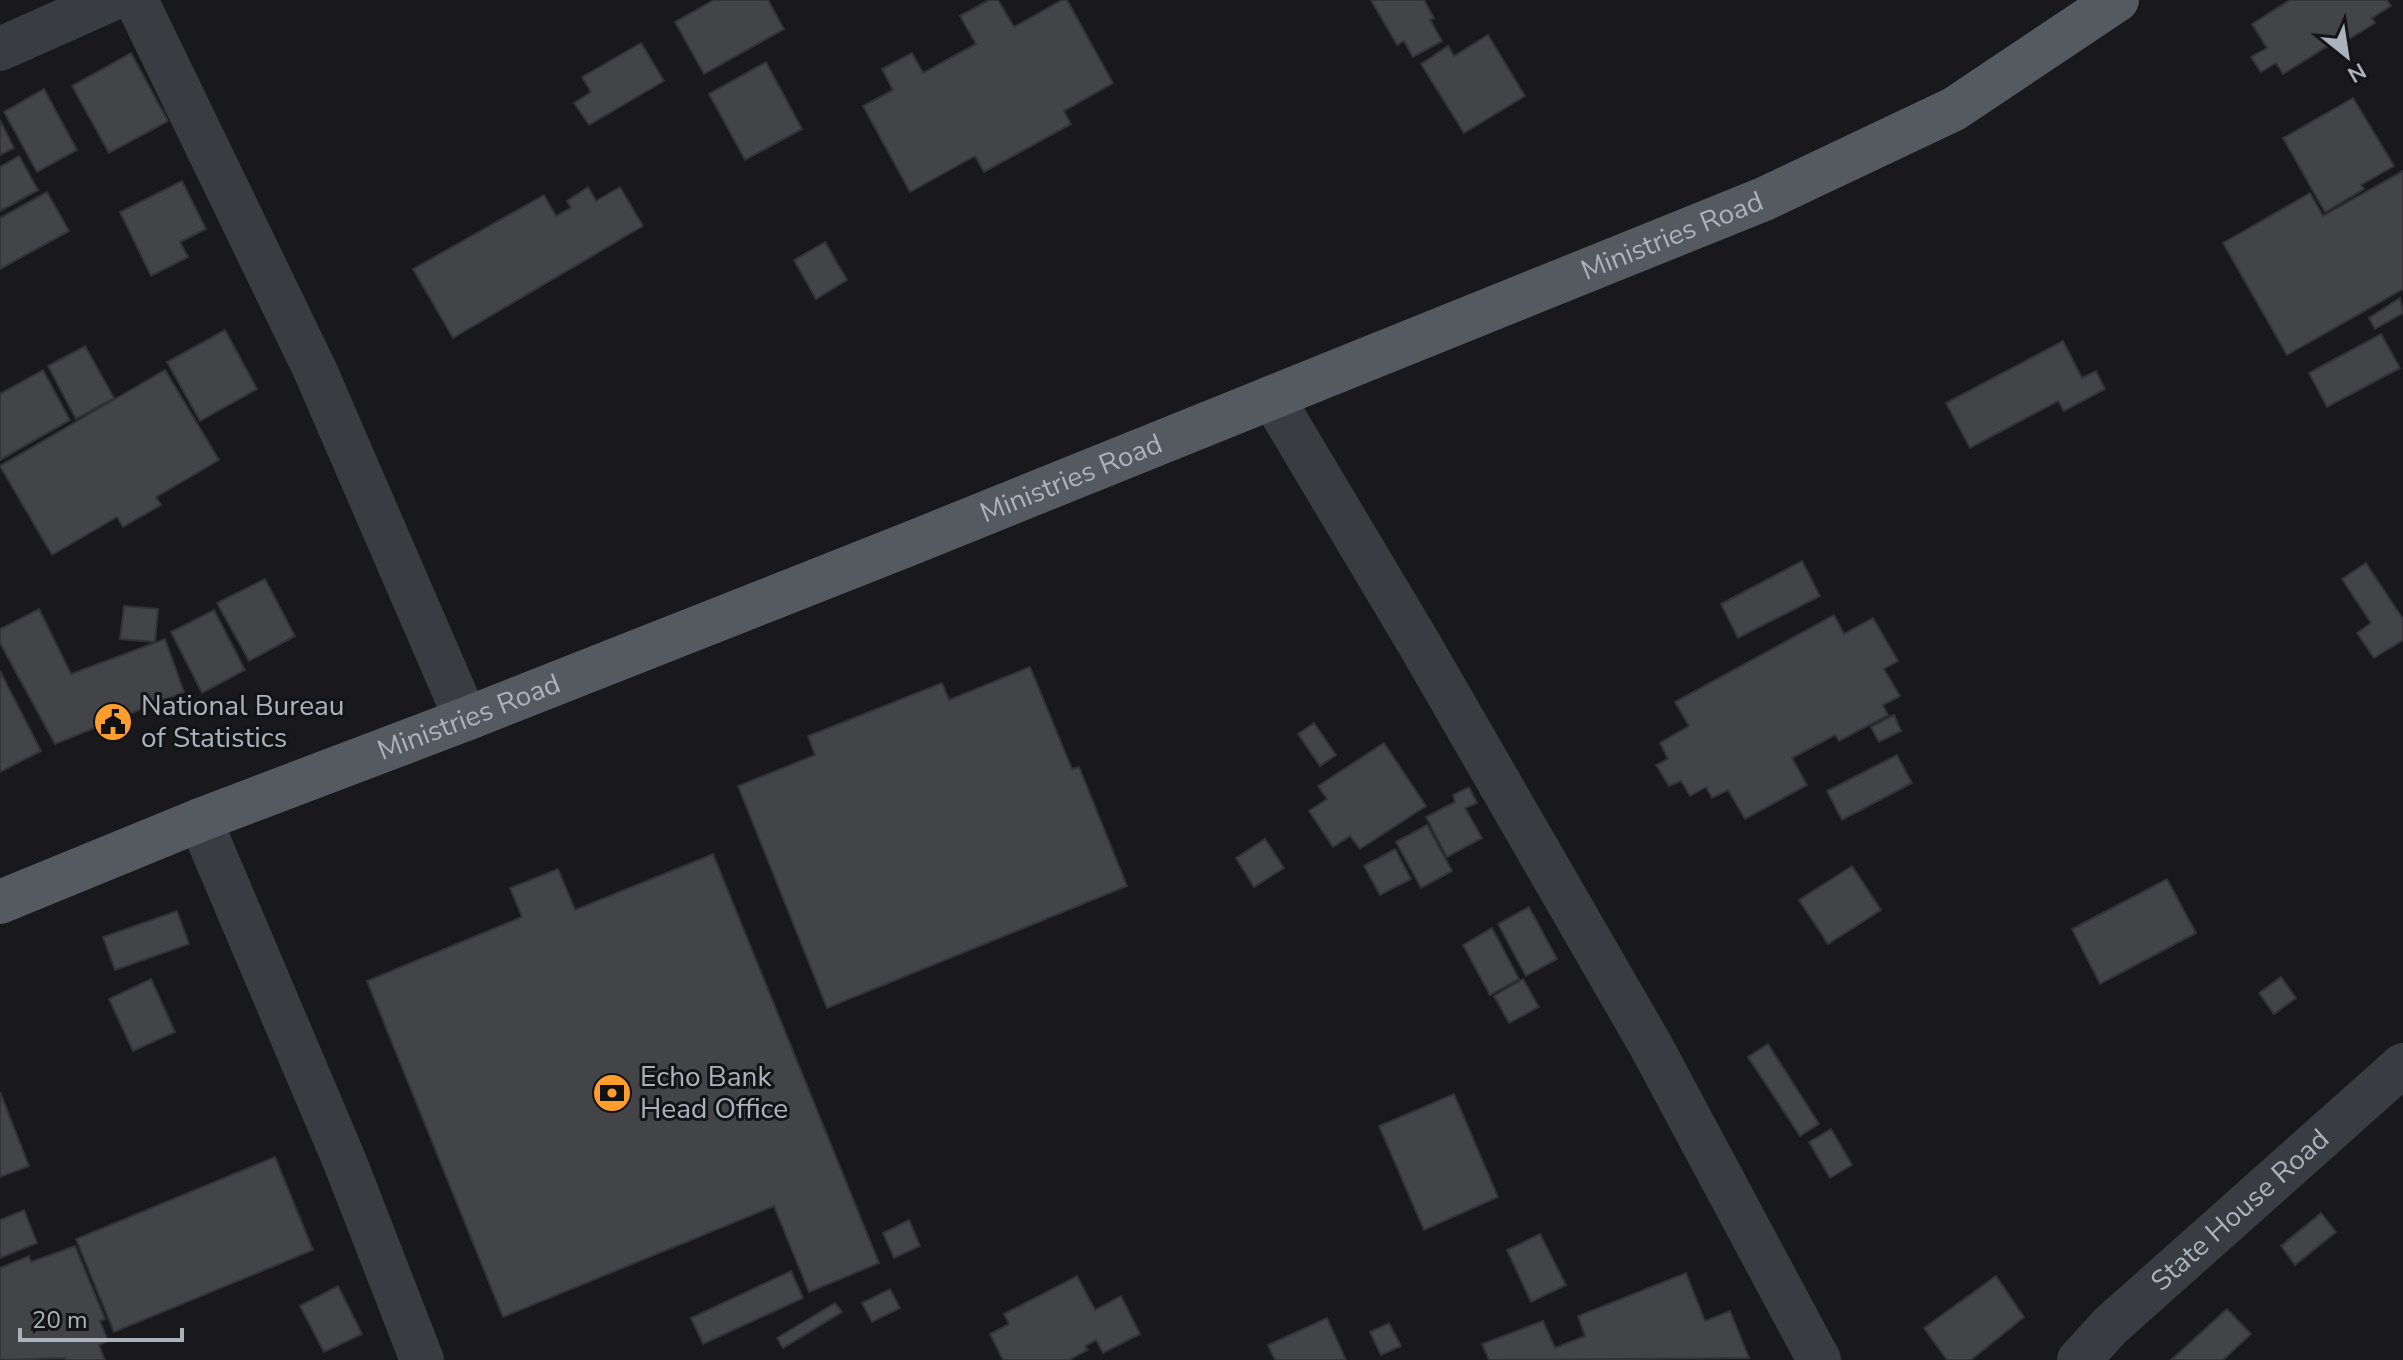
<svg xmlns="http://www.w3.org/2000/svg" width="2403" height="1360" font-family="'Nunito Sans',sans-serif">
<rect width="100%" height="100%" fill="#19191b"/>
<!-- building -->
<g fill="#434448" stroke="#333337" stroke-width="2">
<path d="M 714,0 L 768,0 L 784,29 L 704,74 L 675,22 Z"/>
<path d="M 989,0 L 998,0 L 1014,27 L 1062,0 L 1067,0 L 1113,83 L 1064,111 L 1071,124 L 984,172 L 975,156 L 910,192 L 863,106 L 893,90 L 882,69 L 912,53 L 923,73 L 976,44 L 960,16 Z"/>
<path d="M 1371,0 L 1424,0 L 1434,18 L 1430,20 L 1442,41 L 1413,57 L 1404,41 L 1397,45 Z"/>
<path d="M 2290,0 L 2387,0 L 2391,6 L 2372,18 L 2375,23 L 2346,41 L 2344,36 L 2283,74 L 2276,63 L 2261,72 L 2251,57 L 2267,48 L 2252,24 Z"/>
<path d="M 1488,35 L 1525,96 L 1464,133 L 1421,64 L 1448,46 L 1454,56 Z"/>
<path d="M 641,43 L 664,81 L 589,125 L 574,103 L 591,92 L 582,77 Z"/>
<path d="M 131,53 L 168,121 L 109,153 L 72,86 Z"/>
<path d="M 766,62 L 802,129 L 745,160 L 709,94 Z"/>
<path d="M 44,89 L 77,150 L 37,172 L 4,112 Z"/>
<path d="M 2353,98 L 2394,166 L 2361,185 L 2364,189 L 2325,212 L 2283,138 Z"/>
<path d="M 0,120 L 14,148 L 0,155 Z"/>
<path d="M 19,156 L 38,190 L 0,211 L 0,167 Z"/>
<path d="M 2403,171 L 2403,289 L 2287,355 L 2223,243 L 2310,193 L 2323,216 Z"/>
<path d="M 182,181 L 206,229 L 180,242 L 188,257 L 151,276 L 120,212 Z"/>
<path d="M 588,187 L 596,201 L 620,187 L 643,226 L 453,338 L 413,269 L 544,195 L 556,216 L 571,208 L 567,201 Z"/>
<path d="M 47,192 L 69,231 L 0,269 L 0,218 Z"/>
<path d="M 825,242 L 847,280 L 816,299 L 794,260 Z"/>
<path d="M 2400,298 L 2403,313 L 2375,329 L 2369,318 Z"/>
<path d="M 225,330 L 257,389 L 200,421 L 167,362 Z"/>
<path d="M 2381,334 L 2400,368 L 2327,407 L 2309,373 Z"/>
<path d="M 2063,341 L 2082,378 L 2096,371 L 2105,389 L 2064,411 L 2058,401 L 1970,448 L 1946,403 Z"/>
<path d="M 85,346 L 114,398 L 76,419 L 48,366 Z"/>
<path d="M 43,370 L 70,420 L 0,460 L 0,394 Z"/>
<path d="M 165,370 L 219,460 L 156,497 L 161,505 L 123,527 L 117,517 L 52,555 L 0,466 Z"/>
<path d="M 1802,561 L 1820,596 L 1738,638 L 1721,604 Z"/>
<path d="M 2366,563 L 2403,619 L 2403,640 L 2374,658 L 2357,633 L 2371,623 L 2342,579 Z"/>
<path d="M 265,579 L 295,636 L 249,661 L 217,603 Z"/>
<path d="M 124,606 L 158,609 L 155,642 L 120,639 Z"/>
<path d="M 39,609 L 71,674 L 165,639 L 184,692 L 55,744 L 0,643 L 0,629 Z"/>
<path d="M 214,610 L 245,670 L 202,693 L 171,632 Z"/>
<path d="M 1834,615 L 1844,634 L 1873,618 L 1898,661 L 1884,669 L 1900,696 L 1883,705 L 1888,715 L 1839,741 L 1835,735 L 1792,758 L 1807,785 L 1745,819 L 1728,790 L 1712,798 L 1706,787 L 1690,796 L 1681,781 L 1669,786 L 1656,765 L 1668,759 L 1660,743 L 1689,726 L 1675,702 Z"/>
<path d="M 1030,667 L 1072,769 L 1079,767 L 1127,886 L 827,1008 L 738,786 L 815,755 L 808,736 L 942,683 L 949,700 Z"/>
<path d="M 0,671 L 41,751 L 0,772 Z"/>
<path d="M 1894,715 L 1901,731 L 1879,742 L 1871,727 Z"/>
<path d="M 1314,723 L 1336,755 L 1320,766 L 1298,734 Z"/>
<path d="M 1384,743 L 1426,806 L 1360,849 L 1350,836 L 1333,847 L 1309,811 L 1327,799 L 1318,786 Z"/>
<path d="M 1897,755 L 1912,783 L 1842,820 L 1827,791 Z"/>
<path d="M 1469,787 L 1477,803 L 1465,808 L 1482,838 L 1447,857 L 1426,817 L 1455,802 L 1453,795 Z"/>
<path d="M 1427,825 L 1452,871 L 1421,888 L 1396,842 Z"/>
<path d="M 1265,839 L 1284,868 L 1254,887 L 1236,858 Z"/>
<path d="M 1395,849 L 1411,879 L 1380,895 L 1364,866 Z"/>
<path d="M 713,854 L 879,1263 L 809,1292 L 774,1206 L 503,1317 L 367,981 L 522,917 L 510,888 L 558,869 L 575,910 Z"/>
<path d="M 1852,866 L 1881,910 L 1828,944 L 1799,900 Z"/>
<path d="M 2167,879 L 2196,933 L 2100,984 L 2072,929 Z"/>
<path d="M 1529,907 L 1557,959 L 1526,976 L 1498,924 Z"/>
<path d="M 177,911 L 189,944 L 115,970 L 103,937 Z"/>
<path d="M 1492,928 L 1519,979 L 1490,995 L 1463,945 Z"/>
<path d="M 2281,977 L 2296,998 L 2274,1014 L 2259,993 Z"/>
<path d="M 151,979 L 175,1032 L 133,1051 L 109,999 Z"/>
<path d="M 1523,979 L 1539,1007 L 1509,1023 L 1494,996 Z"/>
<path d="M 1768,1044 L 1819,1124 L 1800,1136 L 1748,1057 Z"/>
<path d="M 0,1092 L 29,1166 L 0,1177 Z"/>
<path d="M 1454,1094 L 1498,1197 L 1424,1230 L 1379,1126 Z"/>
<path d="M 1831,1129 L 1852,1165 L 1830,1178 L 1809,1142 Z"/>
<path d="M 275,1157 L 313,1250 L 114,1332 L 76,1239 Z"/>
<path d="M 24,1210 L 37,1243 L 0,1258 L 0,1220 Z"/>
<path d="M 2321,1213 L 2336,1232 L 2295,1265 L 2281,1246 Z"/>
<path d="M 909,1220 L 920,1246 L 894,1258 L 883,1233 Z"/>
<path d="M 1540,1234 L 1566,1285 L 1531,1302 L 1507,1250 Z"/>
<path d="M 75,1246 L 105,1319 L 100,1321 L 108,1341 L 99,1345 L 105,1360 L 66,1360 L 65,1358 L 0,1360 L 0,1268 L 29,1256 L 31,1262 Z"/>
<path d="M 791,1271 L 803,1298 L 703,1344 L 691,1318 Z"/>
<path d="M 1686,1273 L 1705,1321 L 1730,1311 L 1749,1358 L 1489,1360 L 1482,1344 L 1543,1321 L 1555,1348 L 1585,1336 L 1578,1316 Z"/>
<path d="M 1077,1276 L 1095,1310 L 1121,1296 L 1140,1334 L 1103,1353 L 1096,1340 L 1085,1346 L 1088,1350 L 1069,1360 L 1003,1360 L 990,1334 L 1009,1324 L 1004,1314 Z"/>
<path d="M 1996,1276 L 2024,1317 L 1971,1360 L 1947,1360 L 1924,1328 Z"/>
<path d="M 338,1286 L 362,1334 L 324,1352 L 300,1306 Z"/>
<path d="M 890,1289 L 900,1308 L 872,1322 L 862,1303 Z"/>
<path d="M 835,1303 L 842,1312 L 783,1348 L 777,1338 Z"/>
<path d="M 2227,1309 L 2251,1334 L 2223,1360 L 2171,1360 Z"/>
<path d="M 1327,1318 L 1346,1360 L 1275,1360 L 1268,1345 Z"/>
<path d="M 1389,1323 L 1401,1346 L 1381,1355 L 1370,1332 Z"/>
</g>
<g fill="none" stroke-linecap="round" stroke-linejoin="round">
<!-- minor -->
<g stroke="#393c41" stroke-width="44">
<path d="M 136,0 L 315,370 L 466,719"/>
<path d="M 0,49 L 110,0"/>
<path d="M 1272,397 L 1421,647 L 1651,1046 L 1819,1360"/>
<path d="M 200,820 L 345,1162 L 422,1360"/>
<path id="s1" d="M 2079,1360 L 2110,1326 L 2403,1065"/>
</g>
<!-- major -->
<path stroke="#555960" stroke-width="44" id="s2" d="M 0,902 L 200,820 L 466,719 L 904,546 L 1764,199 L 1954,109 L 2117,0"/>
</g>
<!-- icons -->
<defs>
<symbol id="civic-disc" viewBox="-11 -11 22 22"><circle r="9.5" fill="#ff9d2d" stroke="#141416"/><path d="M-.6-6.5H3V-4.5H.6V-3L4-1V1h2V6H-6V1h2V-1L-.6-3ZM-1.2 2.5V6h2.4V2.5Z" fill="#111"/></symbol>
<symbol id="bank-disc" viewBox="-11 -11 22 22"><circle r="9.5" fill="#ff9d2d" stroke="#141416"/><path d="M-6-4H6V4H-6ZM0-2.3a2.3 2.3 0 1 0 0 4.6a2.3 2.3 0 1 0 0-4.6Z" fill="#111"/></symbol>
</defs>
<g fill-rule="evenodd">
<use href="#civic-disc" x="91" y="700" width="44" height="44"/>
<use href="#bank-disc" x="590" y="1071" width="44" height="44"/>
</g>
<g text-anchor="middle" dominant-baseline="central" stroke-width="6" stroke-linejoin="round" paint-order="stroke">
<!-- street labels -->
<g font-size="28" fill="#aab2bc" stroke="#141416">
<text stroke="none"><textPath href="#s2" startOffset="1800">Ministries Road</textPath></text>
<text stroke="none"><textPath href="#s2" startOffset="1152">Ministries Road</textPath></text>
<text stroke="none"><textPath href="#s2" startOffset="504">Ministries Road</textPath></text>
<text stroke="none"><textPath href="#s1" startOffset="220">State House Road</textPath></text>
</g>
<!-- poi labels -->
<g font-size="28" fill="#aab2bc" stroke="#141416" text-anchor="start">
<text x="141" y="706">National Bureau<tspan x="141" dy="32">of Statistics</tspan></text>
<text x="640" y="1077">Echo Bank<tspan x="640" dy="32">Head Office</tspan></text>
</g>
</g>
<!-- north arrow -->
<g transform="translate(2347 56) rotate(150)" stroke="#141416" stroke-width="6" paint-order="stroke">
<path d="M0-6L14 30L0 20L-14 30Z" fill="#aab2bc"/>
<text y="-12" font-size="22" font-weight="bold" text-anchor="middle" fill="#aab2bc">N</text>
</g>
<!-- scale -->
<path d="M20 1328v12h162v-12" fill="none" stroke="#aab2bc" stroke-width="4"/>
<text x="32" y="1328" font-size="24" fill="#aab2bc" stroke="#141416" stroke-width="6" paint-order="stroke">20 m</text>
</svg>
